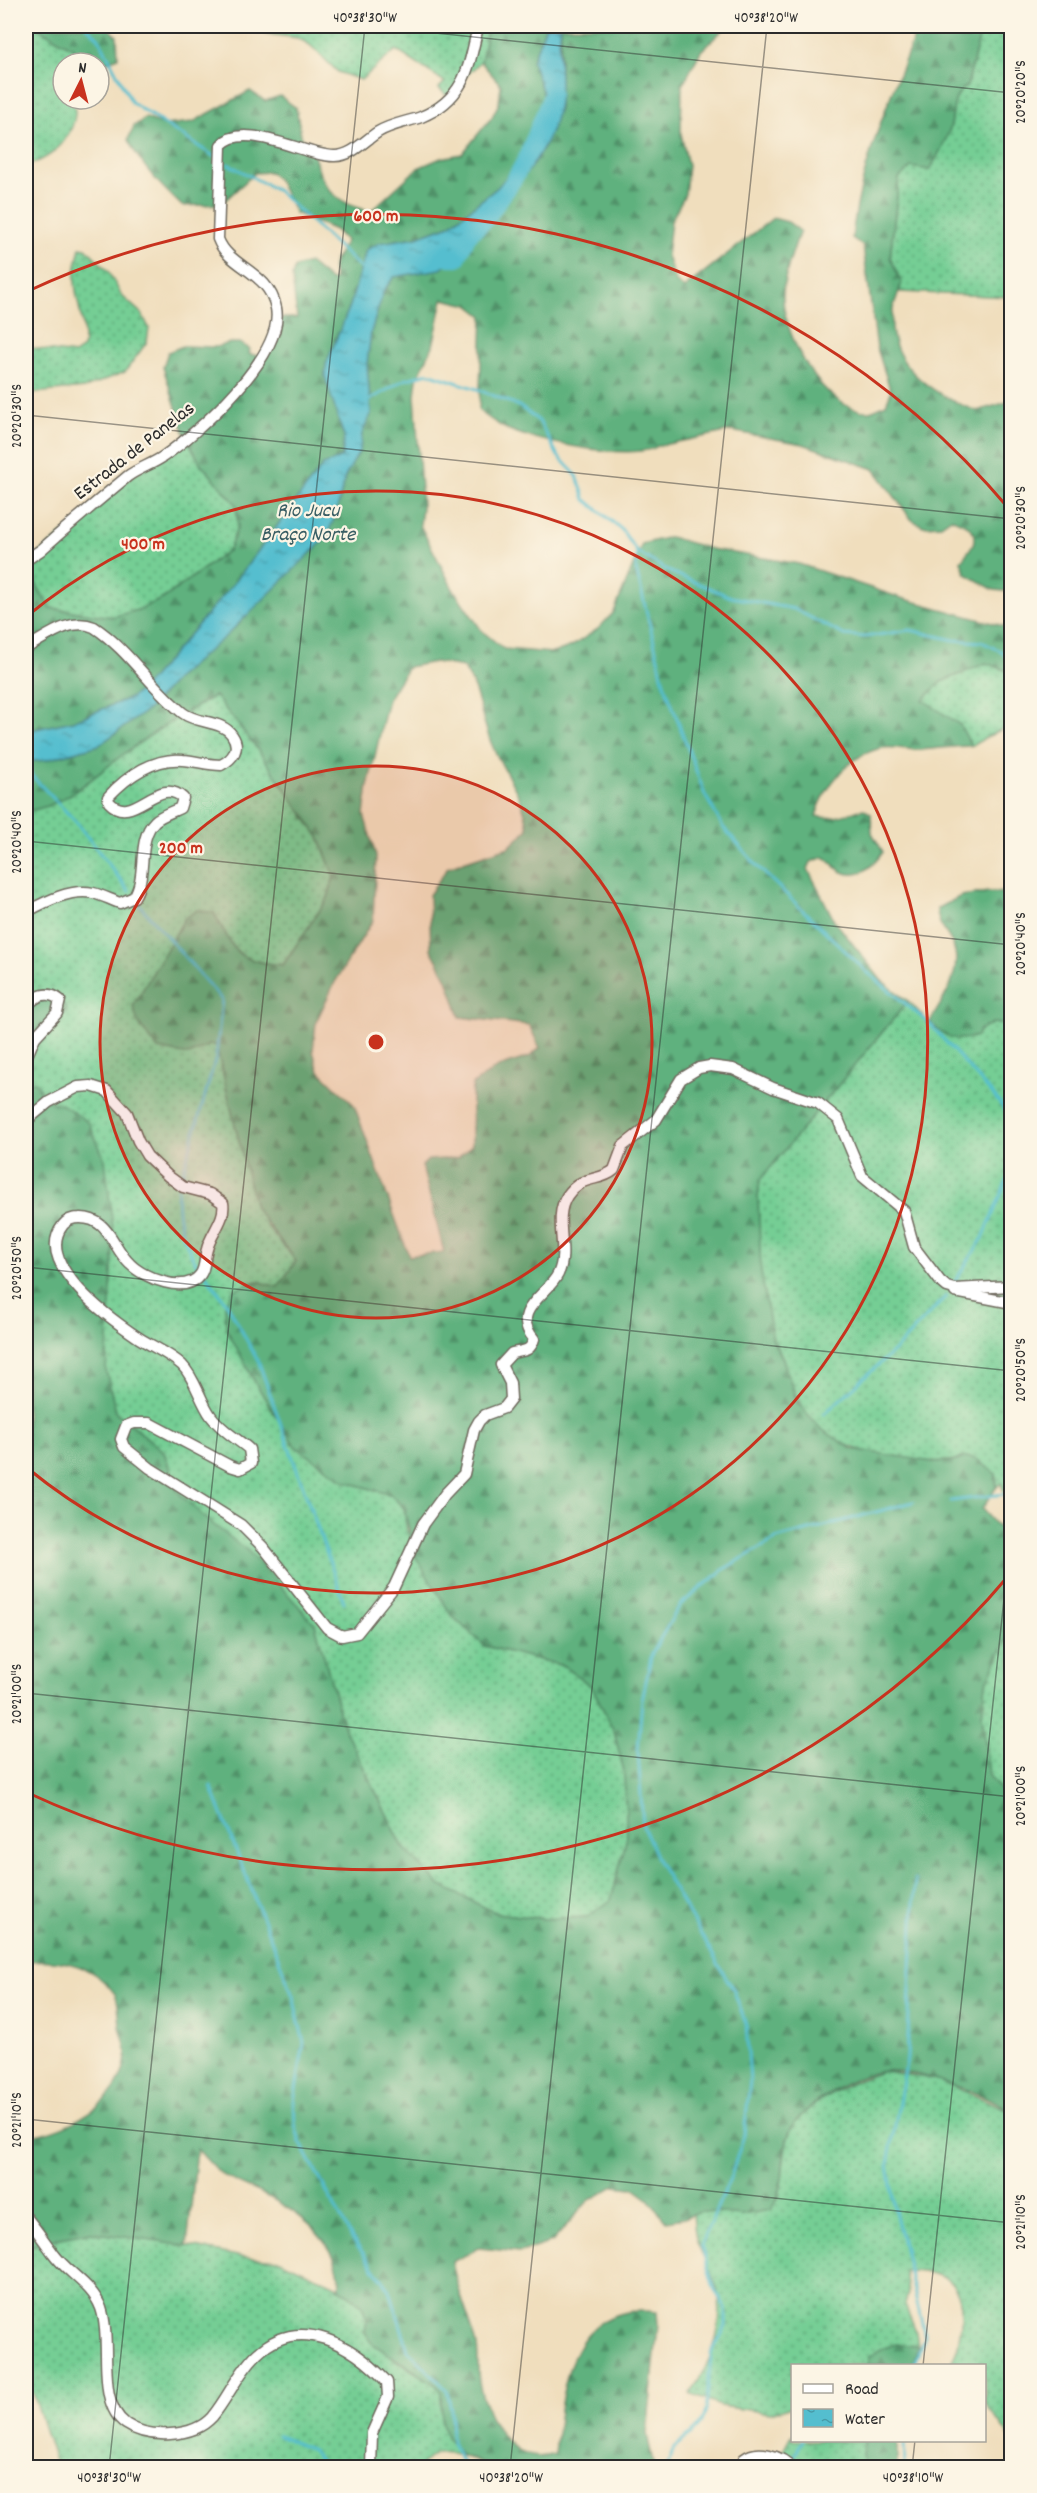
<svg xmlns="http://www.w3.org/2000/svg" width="1037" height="2493" font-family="Dekko,sans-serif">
<defs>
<pattern id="grass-dots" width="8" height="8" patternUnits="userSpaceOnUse" patternTransform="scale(1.5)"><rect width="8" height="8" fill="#74ce94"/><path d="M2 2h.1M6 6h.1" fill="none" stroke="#5fa779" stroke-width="1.8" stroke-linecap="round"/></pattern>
<pattern id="forest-firs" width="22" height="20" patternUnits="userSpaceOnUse" patternTransform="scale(1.5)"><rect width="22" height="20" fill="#5fb17e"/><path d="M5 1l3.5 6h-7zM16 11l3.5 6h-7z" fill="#4f9067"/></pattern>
<pattern id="water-ripples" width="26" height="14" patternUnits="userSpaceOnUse" patternTransform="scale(1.5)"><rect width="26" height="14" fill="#54becf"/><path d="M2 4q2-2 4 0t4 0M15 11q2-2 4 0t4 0" fill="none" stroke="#469ba8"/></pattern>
</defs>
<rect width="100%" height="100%" fill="#fcf5e5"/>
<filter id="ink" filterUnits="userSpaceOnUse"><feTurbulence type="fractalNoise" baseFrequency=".0167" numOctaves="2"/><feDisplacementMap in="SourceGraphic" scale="12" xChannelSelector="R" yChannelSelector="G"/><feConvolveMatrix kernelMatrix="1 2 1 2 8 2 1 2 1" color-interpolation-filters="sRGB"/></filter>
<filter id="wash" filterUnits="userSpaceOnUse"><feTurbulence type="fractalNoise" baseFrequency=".008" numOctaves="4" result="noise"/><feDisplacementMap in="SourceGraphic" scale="24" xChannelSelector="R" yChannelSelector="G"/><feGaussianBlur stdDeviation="1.35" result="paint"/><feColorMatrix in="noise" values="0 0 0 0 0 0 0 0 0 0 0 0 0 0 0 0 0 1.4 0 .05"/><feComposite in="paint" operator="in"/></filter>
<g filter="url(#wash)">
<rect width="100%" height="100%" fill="#f0debd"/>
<!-- grass -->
<g fill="url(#grass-dots)" stroke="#507c60" stroke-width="1.5">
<path d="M 26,26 L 34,26 L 77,50 L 80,63 L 63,63 L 63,99 L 73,99 C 83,129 53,161 26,165 Z"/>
<path d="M 239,26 L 488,26 L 481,61 L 447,96 L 439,88 L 445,82 L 396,50 L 361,80 L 338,72 L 310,45 L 298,38 L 241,30 Z"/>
<path d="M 982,26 L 1011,26 L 1011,297 L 900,292 L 901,282 L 890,258 L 899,178 L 951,126 L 953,104 L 961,90 L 967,86 Z"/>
<path d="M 80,247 L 86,248 L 108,271 L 122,296 L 142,314 L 149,328 L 147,342 L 125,372 L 85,388 L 33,393 L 26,398 L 26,347 L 74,354 L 83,348 C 87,326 76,304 75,281 C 74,270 78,258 80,247 Z"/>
<path d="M 188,441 L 201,464 L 236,504 L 238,525 L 229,550 L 164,598 L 138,610 L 112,617 L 50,608 L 28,576 L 26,576 L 26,564 L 136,473 Z"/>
<path d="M 986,663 L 1011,672 L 1011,724 L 971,746 L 960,725 L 922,700 L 941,682 Z"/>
<path d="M 215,696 L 256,747 L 319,837 L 334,876 L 328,898 L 283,965 C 234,961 237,954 214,913 L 185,918 L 175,935 L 201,1049 L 209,1045 L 216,1045 L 218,1049 L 236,1130 L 266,1225 L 296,1261 L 278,1287 L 256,1281 L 246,1366 L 256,1384 L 295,1446 L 345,1481 L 391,1495 L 404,1508 L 407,1531 L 485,1646 L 564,1666 L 592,1687 L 614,1731 L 624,1771 L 627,1838 L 611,1901 L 588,1917 L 545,1919 L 496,1913 L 439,1885 L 403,1847 L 344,1728 L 315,1624 L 177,1491 L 164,1452 L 116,1412 L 106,1371 L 108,1330 L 44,1101 L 39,1099 L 35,1082 L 26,1080 L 26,811 C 62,808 93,777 121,756 C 151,734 182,713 215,696 Z"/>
<path d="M 908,1001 L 935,1028 L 979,1031 L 993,1023 L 1011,1026 L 1011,1515 L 1001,1483 L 996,1488 L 996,1474 L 966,1457 C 943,1465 918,1461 894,1457 C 867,1453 843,1447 822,1430 C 798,1411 792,1386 783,1359 C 781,1352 775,1346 773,1339 C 760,1289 753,1230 760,1179 Z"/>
<path d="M 1011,1631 L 1011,1798 L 1005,1796 L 989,1776 L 982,1715 L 986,1684 Z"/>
<path d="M 885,2071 L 938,2080 L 1011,2111 L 1011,2439 L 985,2403 L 984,2366 L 957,2365 L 952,2360 C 959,2347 959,2338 961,2324 C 964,2281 945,2271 905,2271 L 908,2293 L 905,2305 L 916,2332 L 918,2346 L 911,2344 L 867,2365 L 792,2366 L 792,2406 L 771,2413 L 720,2406 L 690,2394 C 709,2367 725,2327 718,2293 C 714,2274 703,2259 697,2241 C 694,2233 694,2222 693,2213 L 700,2210 L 742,2215 L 778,2200 C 784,2178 782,2152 790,2132 C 803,2102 856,2080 885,2071 Z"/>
<path d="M 91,2232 L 195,2247 L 242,2257 L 280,2260 L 336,2286 L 361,2304 L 367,2319 L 365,2332 L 398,2362 L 436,2385 L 441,2392 L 442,2423 L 446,2437 L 461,2455 C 440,2450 433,2451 419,2468 L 137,2468 L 126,2459 L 112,2467 L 57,2467 L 33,2393 L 26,2385 L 26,2248 L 45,2241 Z"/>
<path d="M 792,2434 L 792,2440 L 865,2441 L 862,2454 L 865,2467 L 792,2467 L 783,2451 Z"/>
</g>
<!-- forest -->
<g fill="url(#forest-firs)" stroke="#456e54" stroke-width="1.5" fill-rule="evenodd">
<path d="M 34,26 L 107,26 L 117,36 L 118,57 L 99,66 L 99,63 L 80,63 L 76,50 Z"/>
<path d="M 488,26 L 546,26 L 532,61 L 547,105 L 536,143 L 498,187 L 450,225 L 417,237 L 395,240 L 366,250 L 350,306 L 326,364 L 325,376 L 344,437 L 342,457 L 323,465 L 234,583 L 147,684 L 132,697 L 73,721 L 26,731 L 26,576 L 32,577 L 50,608 L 112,617 L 138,610 L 164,598 L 229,550 L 238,526 L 236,504 L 201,464 L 185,435 L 163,367 L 168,352 L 183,346 L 216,347 L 230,343 L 240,343 L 250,349 L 249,354 L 265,357 L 282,318 L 297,318 L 292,276 L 295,267 L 309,263 L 331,281 L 335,279 C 328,262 339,256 346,241 L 335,230 L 295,213 L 278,180 L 270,172 L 255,173 L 221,204 L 182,206 C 161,186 142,167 128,140 L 134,126 L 146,118 L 164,125 L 193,122 L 250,91 L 265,101 L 280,96 L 296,108 L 302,140 L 312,148 C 321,186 332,203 371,211 L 418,168 L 441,158 L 462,154 L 492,117 L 499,103 L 501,85 L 481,62 Z"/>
<path d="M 561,26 L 727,26 L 701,51 L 682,86 L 681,134 L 688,165 L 685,194 L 671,221 L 667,256 L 676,282 L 684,288 L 773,218 L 788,222 L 800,231 C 794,247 782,281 783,298 C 784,337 824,412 869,411 C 875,410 881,406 886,404 L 891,392 L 877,348 L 863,246 L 852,238 C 860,168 887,104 913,40 L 915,26 L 982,26 L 967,86 C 952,94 954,111 951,125 C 947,141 937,156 930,170 L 911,167 L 899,178 L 890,257 L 901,282 C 900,292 895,300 893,309 C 883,363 933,395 977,411 L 1011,401 L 1011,592 L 994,590 L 966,574 L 961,561 L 973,545 L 975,534 L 967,525 L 951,518 L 941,525 L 923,526 L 912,520 L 874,469 L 803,444 L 731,431 L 658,446 C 635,462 528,441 503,427 C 495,423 487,417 479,411 L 483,316 L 469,305 L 443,299 L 433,346 L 417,379 L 415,395 L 422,506 L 420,525 L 453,589 L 482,631 L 504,649 L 553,653 L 572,646 L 599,628 L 614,612 L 642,544 L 670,537 L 711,549 L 799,564 L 901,598 L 1011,628 L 1011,672 L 986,663 L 941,682 L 923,700 L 960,725 L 971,746 C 954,746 937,749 919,750 C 908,750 893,746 882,748 C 849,755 825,785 816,816 C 833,821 848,813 864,809 L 871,814 L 872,833 L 883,852 C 874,865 859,880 843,872 C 835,868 831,861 824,857 L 811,862 L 808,869 L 834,920 L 881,980 L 908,1001 L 760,1180 L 758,1196 L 761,1272 L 773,1341 L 783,1359 L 797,1402 L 821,1429 L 852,1449 L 932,1462 L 956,1461 L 966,1457 L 976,1459 L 996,1474 L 996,1488 L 982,1509 L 1011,1542 L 1011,1631 L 986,1684 L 982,1715 L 989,1776 L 1005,1796 L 1011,1798 L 1011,2111 C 989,2095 913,2069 885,2071 C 858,2073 802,2105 790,2131 C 778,2157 789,2186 770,2210 L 742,2215 L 700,2211 L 684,2218 L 666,2221 L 648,2199 L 633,2188 L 614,2186 L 588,2201 L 552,2242 L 521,2252 L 479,2248 L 452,2262 C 457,2290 468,2314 476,2341 C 480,2356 476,2372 480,2387 C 487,2420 514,2469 555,2454 C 562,2388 567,2301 657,2312 L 658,2325 L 647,2434 L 654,2467 L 495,2467 L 462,2456 L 446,2437 L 442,2423 L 441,2392 L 436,2385 L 373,2344 L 365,2332 L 367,2319 L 361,2304 L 338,2287 L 340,2286 C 339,2240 299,2212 261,2193 C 249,2187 234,2183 223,2175 C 213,2168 205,2157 197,2149 L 187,2246 L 91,2232 L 45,2241 L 26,2248 L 26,2137 C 67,2130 121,2105 126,2057 C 127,2048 122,2035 120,2026 C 119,2017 119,2001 115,1994 C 92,1963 61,1959 26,1961 L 26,1080 L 35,1082 L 40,1088 L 40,1099 L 63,1105 L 89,1123 L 105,1160 L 114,1238 L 106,1371 L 116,1412 L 164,1452 L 177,1491 L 206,1519 L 248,1551 L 315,1624 L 344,1728 L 403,1847 L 439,1885 L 496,1913 L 545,1919 L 587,1917 L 611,1900 L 627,1837 L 624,1771 L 614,1731 L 592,1687 L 564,1666 L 485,1646 L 452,1616 L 415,1556 L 404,1508 L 391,1495 L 345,1481 L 295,1446 L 256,1384 L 226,1328 L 225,1306 L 233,1290 L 256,1281 L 278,1287 L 296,1261 L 255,1208 L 216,1045 L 209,1045 L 189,1055 L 158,1049 L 138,1023 L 133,1006 L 185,918 L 197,910 L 214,913 C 237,954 234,961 283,965 L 328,898 L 334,876 L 319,837 L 256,747 L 215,696 C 182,713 151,734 121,756 C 93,777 62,808 26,811 L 26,762 L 46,760 L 99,745 L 149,709 L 178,677 L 239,624 L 336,514 L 345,477 L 360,450 L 362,434 L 371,414 L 367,364 L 371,332 L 384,290 L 394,277 L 452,260 L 524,176 L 544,148 L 559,108 ZM 435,662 L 463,667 C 479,689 481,719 492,745 C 505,775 524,795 528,829 L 509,847 L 448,867 L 429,895 L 431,949 L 447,979 L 460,1017 L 529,1025 L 540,1048 L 529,1057 L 496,1068 L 472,1085 L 472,1145 L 458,1158 L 428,1160 L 422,1166 L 444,1252 L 409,1256 L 354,1105 L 319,1071 L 313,1051 L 316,1022 L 335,982 L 373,920 L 376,856 L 364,815 L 368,786 L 388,699 L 408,667 Z"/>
<path d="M 988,892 L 1011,893 L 1011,1026 L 993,1023 L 979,1030 L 977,1036 C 957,1043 944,1038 930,1022 C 943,999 965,970 952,943 C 945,930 937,924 937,909 L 961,896 Z"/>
<path d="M 39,992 L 64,1004 L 67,1011 L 26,1047 L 26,1002 Z"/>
<path d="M 896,2344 L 918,2346 L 913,2365 L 867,2365 L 869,2357 L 881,2349 Z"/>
<path d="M 865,2441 L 897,2441 L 897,2467 L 865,2467 L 862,2454 Z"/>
</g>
<!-- water -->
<path fill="url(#water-ripples)" stroke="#40747d" stroke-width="1.5" d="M 546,26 L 561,26 C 555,53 564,81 558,108 C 548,165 487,216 452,260 L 441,269 L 394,277 L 384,290 L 371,332 L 367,364 L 371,414 L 362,434 L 360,450 L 345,477 L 336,514 L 326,538 L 227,635 L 178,677 L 149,709 L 99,745 L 46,760 L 26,762 L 26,731 L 73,721 L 132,697 L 147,684 L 234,583 L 323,465 L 342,457 L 344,437 L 325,377 L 326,364 L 350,306 L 366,250 L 379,243 L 417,237 L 450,225 L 498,187 L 536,143 L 547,105 L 532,61 Z"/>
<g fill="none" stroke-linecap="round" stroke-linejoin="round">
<!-- stream -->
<g stroke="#54becf" stroke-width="3">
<path d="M 86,26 L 98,37 L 132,103 L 215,157"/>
<path d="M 228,164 L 278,191 L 363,270"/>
<path d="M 368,401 L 404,380 L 428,373 L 477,389 L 519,406 L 539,421 L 558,456 L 577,476 L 585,499 L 622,530 L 637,552 L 668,571 L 731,597 L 794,609 L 844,635 L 865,637 L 910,630 L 954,640 L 982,642 L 999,650 L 1012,661"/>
<path d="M 637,552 L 636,569 L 664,683 L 705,795 L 723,827 L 758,867 L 867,972 L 929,1023 L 994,1096 L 1012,1119"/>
<path d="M 26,763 L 31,775 L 77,823 L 129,891"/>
<path d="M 138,903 L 222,1000 L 216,1057 L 182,1176"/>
<path d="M 178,1188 C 175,1217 183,1240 197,1265"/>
<path d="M 206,1275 L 229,1307 L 259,1363 L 344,1602"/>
<path d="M 955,1281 L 983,1238 L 1012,1168"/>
<path d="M 824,1414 L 895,1350 L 946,1296"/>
<path d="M 951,1501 L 1012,1493"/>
<path d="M 211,1786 L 293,1996 L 304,2043 L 294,2101 L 295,2124 L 300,2142 L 352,2238 L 390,2290 L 408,2350 L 447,2390 L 451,2410 L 452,2443 L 462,2462 L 469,2468"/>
<path d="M 913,2366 L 925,2336 L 894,2207 L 888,2164 L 907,2058 L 915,1880"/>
<path d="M 277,2435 L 312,2450 L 324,2468"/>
<path d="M 904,2440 L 905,2468"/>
<path d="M 793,2457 L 803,2440"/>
<path d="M 667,2468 L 674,2447 L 692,2434 L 702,2422 L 706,2411 L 711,2354 L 726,2326 L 726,2308 L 715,2291 L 701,2245 L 731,2176 L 744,2135 L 750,2081 L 746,2024 L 734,1991 L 659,1863 L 643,1826 L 638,1750 L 642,1700 L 652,1653 L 680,1605 L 724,1569 L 776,1539 L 913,1502"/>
</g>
<!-- river -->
<path stroke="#54becf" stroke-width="16" d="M 431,258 L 458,258 L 468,236 L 486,220 L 515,178 L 525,160 L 552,93"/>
</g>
</g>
<g filter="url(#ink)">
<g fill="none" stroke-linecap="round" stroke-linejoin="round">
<defs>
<g id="minor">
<path d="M 26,560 L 41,550 C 69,525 99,500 128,476 C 139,468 153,464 164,456 C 200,431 285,355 276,308 C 269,271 229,268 218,239 L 221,145 C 244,119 306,157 335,156 C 352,156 364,141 378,132 C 391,124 407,122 421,117 C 465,99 469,67 478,26"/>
<path d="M 26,648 C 47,637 69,617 94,627 C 129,650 151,688 183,713 C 197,724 222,720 232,735 C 241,748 233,759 221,765 C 208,765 196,761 183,760 C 155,757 127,776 108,797 L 109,802 C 133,828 158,774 183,798 L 180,808 C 172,812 162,815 155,821 C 136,840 148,875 134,897 L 120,903 C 111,900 102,895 93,893 C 71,888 45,902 26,912"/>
<path d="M 26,1007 C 36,995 48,990 60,1000 L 57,1013 L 35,1037 L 26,1058"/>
<path d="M 26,1121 L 49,1102 L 78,1087 L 91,1086 L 107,1091 L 127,1113 L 138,1141 L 147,1156 L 168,1176 L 183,1187 L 210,1194 L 223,1203 C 226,1219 211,1233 207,1249 C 204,1258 206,1267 200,1275 C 185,1295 144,1278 130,1264 C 112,1247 109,1217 79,1218 C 73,1218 67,1220 63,1225 C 32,1264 112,1320 139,1338 C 153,1347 170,1354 182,1365 C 195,1378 200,1401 211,1416 C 222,1431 236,1438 249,1449 L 251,1463 L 240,1469 L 230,1466 L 149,1423 L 134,1423 L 126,1426 L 121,1439 L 124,1447 L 150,1468 L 241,1525 L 263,1547 L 327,1628 L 342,1636 L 357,1633 L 394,1587 L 423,1524 L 445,1494 L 464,1474 L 474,1430 L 479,1421 L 485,1415 L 504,1408 L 511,1399 L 510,1383 L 501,1365 L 512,1353 C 523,1350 530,1353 534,1339 C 509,1310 548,1295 558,1274 C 570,1250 552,1219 567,1196 C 583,1173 599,1183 614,1170 L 623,1146 L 656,1120 L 681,1079 L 699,1068 L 710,1066 L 733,1069 L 773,1088 L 818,1103 L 838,1119 L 862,1176 L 904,1211 L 914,1247 L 940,1281 L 947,1287 L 954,1289 L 1012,1286"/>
<path d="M 955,1292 L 1012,1303"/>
<path d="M 26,2217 C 36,2229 44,2241 53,2253 C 67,2273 92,2284 101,2308 C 113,2343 95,2402 126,2424 C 148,2439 193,2438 212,2417 C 228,2398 238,2372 257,2354 C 300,2313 354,2346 387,2382 L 388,2397 L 372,2433 L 371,2468"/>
<path d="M 741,2468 L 744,2459 C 757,2448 782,2456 792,2468"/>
</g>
</defs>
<!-- minor casing -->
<use href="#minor" stroke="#706a5e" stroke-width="13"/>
<!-- minor -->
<use href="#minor" stroke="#fff" stroke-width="10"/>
</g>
</g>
<!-- ticks -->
<path fill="none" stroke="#2b2b2b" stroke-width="1.5" stroke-opacity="0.45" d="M 368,26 L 1012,93M 26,415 L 1012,519M 26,841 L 1012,945M 26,1267 L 1012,1371M 26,1693 L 1012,1797M 26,2119 L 1012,2223M 923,2366 L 1012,1523M 109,2468 L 365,26M 510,2468 L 767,26M 912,2468 L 915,2440"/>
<!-- distance rings -->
<circle cx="376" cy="1042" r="276" fill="#c8321e" fill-opacity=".12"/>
<g fill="none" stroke="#c8321e" stroke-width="3">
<circle cx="376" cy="1042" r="276"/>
<path d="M26 617A551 551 0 1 1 26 1467"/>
<path d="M1010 1574A827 827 0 0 1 26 1792M26 292A827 827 0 0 1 1010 510"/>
</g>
<g text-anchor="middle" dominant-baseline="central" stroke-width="4.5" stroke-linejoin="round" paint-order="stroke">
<!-- street labels -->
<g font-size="20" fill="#2b2b2b" stroke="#fcf5e5">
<text transform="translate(135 452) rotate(-38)">Estrada de Panelas</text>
</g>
<!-- water labels -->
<g font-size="21" font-style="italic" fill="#395e64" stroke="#fcf5e5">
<text x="308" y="512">Rio Jucu<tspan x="308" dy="24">Braço Norte</tspan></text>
</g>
</g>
<circle cx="376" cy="1042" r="9" fill="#c8321e" stroke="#fcf5e5" stroke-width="3"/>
<g font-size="18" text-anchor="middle" font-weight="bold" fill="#c8321e" stroke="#fcf5e5" stroke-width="4.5" stroke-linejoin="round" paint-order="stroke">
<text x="376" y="221">600 m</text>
<text x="143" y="549">400 m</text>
<text x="181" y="853">200 m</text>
</g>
<!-- margin -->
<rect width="1037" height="2493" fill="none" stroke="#fcf5e5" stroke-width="66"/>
<!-- legend -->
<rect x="791" y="2364" width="195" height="78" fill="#fcf5e5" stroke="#a8a49b" stroke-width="1.5"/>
<rect x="803" y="2384" width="30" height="9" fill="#ffffff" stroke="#a8a49b" stroke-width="1.5"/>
<text x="845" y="2394" font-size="18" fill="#2b2b2b">Road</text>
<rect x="803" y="2409" width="30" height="18" fill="url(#water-ripples)" stroke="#a8a49b" stroke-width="1.5"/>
<text x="845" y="2424" font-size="18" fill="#2b2b2b">Water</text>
<!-- north arrow -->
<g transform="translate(81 81) rotate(6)"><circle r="28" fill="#fcf5e5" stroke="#a8a49b" stroke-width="1.5"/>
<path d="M0-4.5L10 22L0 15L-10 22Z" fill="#c8321e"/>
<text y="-9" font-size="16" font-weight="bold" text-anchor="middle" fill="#2b2b2b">N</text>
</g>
<rect x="33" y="33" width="971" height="2427" fill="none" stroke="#2b2b2b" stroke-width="2"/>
<g font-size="15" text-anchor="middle" fill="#2b2b2b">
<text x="365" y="22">40°38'30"W</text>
<text x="766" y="22">40°38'20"W</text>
<text transform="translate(1020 92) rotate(-90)" y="5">20°20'20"S</text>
<text transform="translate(16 416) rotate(-90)" y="5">20°20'30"S</text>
<text transform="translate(1020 518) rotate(-90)" y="5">20°20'30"S</text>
<text transform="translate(16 842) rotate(-90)" y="5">20°20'40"S</text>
<text transform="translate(1020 944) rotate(-90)" y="5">20°20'40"S</text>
<text transform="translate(16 1268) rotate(-90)" y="5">20°20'50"S</text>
<text transform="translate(1020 1370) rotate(-90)" y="5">20°20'50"S</text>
<text transform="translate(16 1694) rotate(-90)" y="5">20°21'00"S</text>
<text transform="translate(1020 1796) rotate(-90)" y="5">20°21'00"S</text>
<text transform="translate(16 2120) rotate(-90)" y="5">20°21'10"S</text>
<text transform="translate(1020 2222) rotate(-90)" y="5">20°21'10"S</text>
<text x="109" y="2482">40°38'30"W</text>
<text x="511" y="2482">40°38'20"W</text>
<text x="913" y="2482">40°38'10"W</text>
</g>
</svg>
